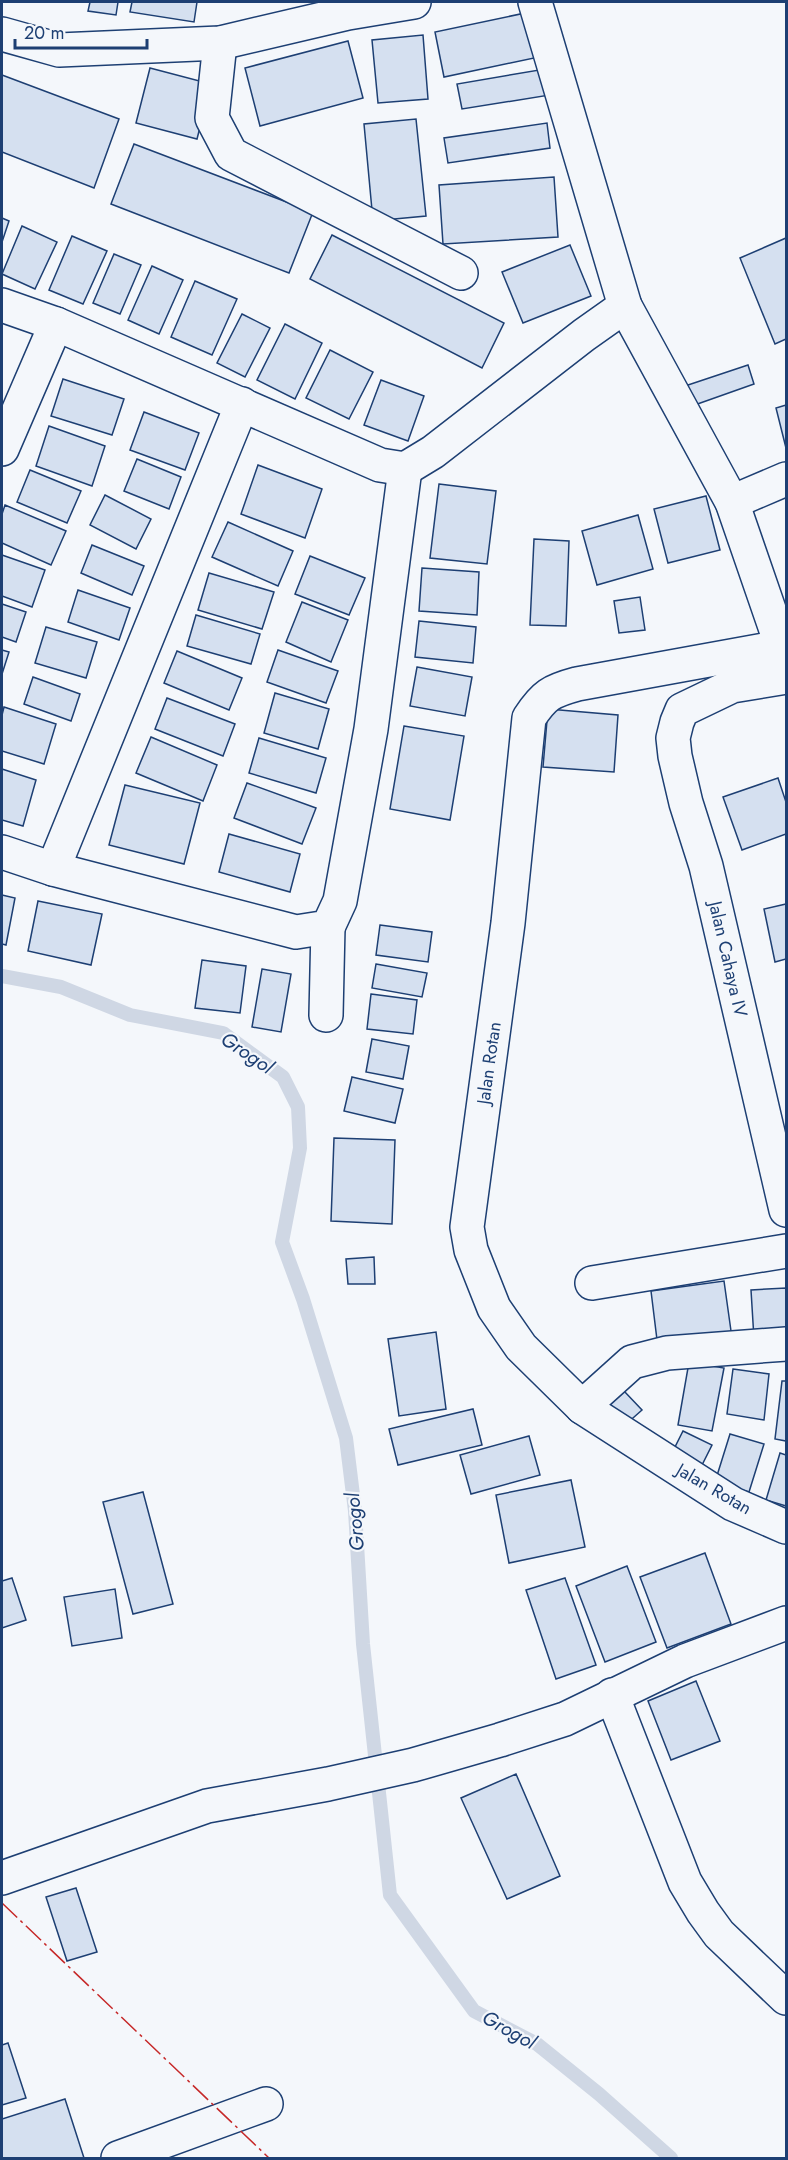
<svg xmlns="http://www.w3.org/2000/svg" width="788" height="2160" font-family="Jost,sans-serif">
<rect width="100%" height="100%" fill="#f4f7fb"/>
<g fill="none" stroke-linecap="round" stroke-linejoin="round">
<!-- stream -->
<path stroke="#cfd7e4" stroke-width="14" d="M 2,976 L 61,987 L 130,1015 L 223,1033 L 283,1077 L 298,1107 L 300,1148 L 282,1242 L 303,1299 L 346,1438 L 355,1511 L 363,1644 L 390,1895 L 474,2011 L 537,2044 L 599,2094 L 671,2158"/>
</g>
<!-- building -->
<g fill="#d5e0f0" stroke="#1d3f73" stroke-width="1.5">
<path d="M 90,2 L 118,2 L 116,15 L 88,11 Z"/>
<path d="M 132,2 L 197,2 L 194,22 L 130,12 Z"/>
<path d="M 530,12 L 539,57 L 444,77 L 435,32 Z"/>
<path d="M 423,35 L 428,99 L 378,103 L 372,40 Z"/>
<path d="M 348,41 L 363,98 L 260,126 L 245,68 Z"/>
<path d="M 150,68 L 211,84 L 197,139 L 136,123 Z"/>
<path d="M 545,69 L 550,95 L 462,109 L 457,84 Z"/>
<path d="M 2,75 L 119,119 L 94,188 L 2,152 Z"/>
<path d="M 416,119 L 426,216 L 373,221 L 364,124 Z"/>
<path d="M 547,123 L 550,148 L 448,163 L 444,138 Z"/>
<path d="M 134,144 L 313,212 L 289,273 L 111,204 Z"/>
<path d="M 554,177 L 558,237 L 443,244 L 439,185 Z"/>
<path d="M 2,218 L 9,221 L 2,242 Z"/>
<path d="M 22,226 L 57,242 L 35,289 L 2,274 Z"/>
<path d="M 332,235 L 504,323 L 482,368 L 310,279 Z"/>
<path d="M 72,236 L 107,251 L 83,304 L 49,290 Z"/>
<path d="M 786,238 L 786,339 L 775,344 L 740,258 Z"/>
<path d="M 570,245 L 591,296 L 523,323 L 502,272 Z"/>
<path d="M 114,254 L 141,265 L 120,314 L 93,303 Z"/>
<path d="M 152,266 L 183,280 L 159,334 L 128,320 Z"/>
<path d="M 195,281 L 237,299 L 212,355 L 171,337 Z"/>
<path d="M 242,314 L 270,328 L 245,377 L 217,363 Z"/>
<path d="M 285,324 L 322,343 L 295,399 L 257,380 Z"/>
<path d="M 330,350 L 373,372 L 349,419 L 306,398 Z"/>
<path d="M 748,365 L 754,384 L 689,407 L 682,387 Z"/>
<path d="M 63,379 L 124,399 L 112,435 L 51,416 Z"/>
<path d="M 381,380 L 424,396 L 408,441 L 364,425 Z"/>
<path d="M 786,405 L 786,448 L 776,408 Z"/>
<path d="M 144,412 L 199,433 L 185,470 L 130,450 Z"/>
<path d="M 49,426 L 105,446 L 92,486 L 36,466 Z"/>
<path d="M 137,459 L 181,477 L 169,509 L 124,491 Z"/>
<path d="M 258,465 L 322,489 L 305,538 L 241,514 Z"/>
<path d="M 30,470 L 81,491 L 67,523 L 17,502 Z"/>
<path d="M 439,484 L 496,491 L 487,564 L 430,558 Z"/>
<path d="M 105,495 L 151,519 L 136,549 L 90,525 Z"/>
<path d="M 706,496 L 720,550 L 668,563 L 654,509 Z"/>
<path d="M 5,505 L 66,531 L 51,565 L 2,543 L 2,514 Z"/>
<path d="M 638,515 L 653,569 L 597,585 L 582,531 Z"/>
<path d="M 228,522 L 293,551 L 278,586 L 212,557 Z"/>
<path d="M 534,539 L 569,541 L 566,626 L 530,625 Z"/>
<path d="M 92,545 L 144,566 L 132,595 L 81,573 Z"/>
<path d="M 2,555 L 45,570 L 32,607 L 2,596 Z"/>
<path d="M 310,556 L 365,578 L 349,615 L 295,594 Z"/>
<path d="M 422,568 L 479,572 L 477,615 L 419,611 Z"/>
<path d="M 209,573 L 274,592 L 262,629 L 198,610 Z"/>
<path d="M 78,590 L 130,608 L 119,640 L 68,622 Z"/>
<path d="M 640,597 L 645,630 L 619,633 L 614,601 Z"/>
<path d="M 302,602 L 348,620 L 331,662 L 286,642 Z"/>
<path d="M 2,604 L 26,612 L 16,642 L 2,637 Z"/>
<path d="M 196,615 L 260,634 L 251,664 L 187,646 Z"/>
<path d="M 419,621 L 476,627 L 473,663 L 415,657 Z"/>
<path d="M 46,627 L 97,642 L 86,678 L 35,663 Z"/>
<path d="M 2,650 L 9,652 L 2,674 Z"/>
<path d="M 278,650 L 338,671 L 326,703 L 267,682 Z"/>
<path d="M 177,651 L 242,678 L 229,710 L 164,683 Z"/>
<path d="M 417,667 L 472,677 L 465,716 L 410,706 Z"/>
<path d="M 33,677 L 80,694 L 71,721 L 24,704 Z"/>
<path d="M 275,693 L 329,709 L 318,749 L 264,733 Z"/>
<path d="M 167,698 L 235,724 L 223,756 L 155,729 Z"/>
<path d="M 4,707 L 56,724 L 44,764 L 2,751 L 2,715 Z"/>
<path d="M 548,709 L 618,715 L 614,772 L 543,767 Z"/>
<path d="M 404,726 L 464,736 L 450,820 L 390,809 Z"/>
<path d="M 151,737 L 217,765 L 203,801 L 136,773 Z"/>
<path d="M 259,738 L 326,758 L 316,793 L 249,773 Z"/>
<path d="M 2,769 L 36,780 L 23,826 L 2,820 Z"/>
<path d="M 778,778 L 786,802 L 786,834 L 742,850 L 723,797 Z"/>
<path d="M 247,783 L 316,808 L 302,844 L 234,818 Z"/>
<path d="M 125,785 L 200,803 L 184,864 L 109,845 Z"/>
<path d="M 229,834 L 300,854 L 290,892 L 219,872 Z"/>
<path d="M 2,895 L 15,898 L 6,945 L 2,944 Z"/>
<path d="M 38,901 L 102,914 L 91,965 L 28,951 Z"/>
<path d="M 786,904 L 786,959 L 775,962 L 764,909 Z"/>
<path d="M 380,925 L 432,932 L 428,962 L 376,955 Z"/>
<path d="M 202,960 L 246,966 L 240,1013 L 195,1008 Z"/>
<path d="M 376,964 L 427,973 L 422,997 L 372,988 Z"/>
<path d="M 262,969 L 291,974 L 281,1032 L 252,1027 Z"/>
<path d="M 371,994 L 417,1000 L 413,1034 L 367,1029 Z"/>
<path d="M 372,1039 L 409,1046 L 403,1079 L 366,1072 Z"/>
<path d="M 352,1077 L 403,1089 L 395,1123 L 344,1111 Z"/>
<path d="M 334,1138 L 395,1140 L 392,1224 L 331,1221 Z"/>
<path d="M 374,1257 L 375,1284 L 348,1284 L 346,1259 Z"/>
<path d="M 724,1281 L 732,1338 L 658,1348 L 651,1291 Z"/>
<path d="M 786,1288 L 786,1337 L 754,1339 L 751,1290 Z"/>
<path d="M 436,1332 L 446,1409 L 399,1416 L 388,1339 Z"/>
<path d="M 689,1362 L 724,1368 L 712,1431 L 678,1425 Z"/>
<path d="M 733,1369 L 769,1374 L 764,1420 L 727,1414 Z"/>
<path d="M 782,1381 L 786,1381 L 786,1441 L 775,1439 Z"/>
<path d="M 624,1391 L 642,1410 L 625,1425 L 607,1407 Z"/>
<path d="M 473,1409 L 482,1445 L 398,1465 L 389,1429 Z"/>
<path d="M 683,1431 L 712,1445 L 699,1471 L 670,1457 Z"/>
<path d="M 730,1434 L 764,1444 L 749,1492 L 715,1482 Z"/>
<path d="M 529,1436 L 540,1475 L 471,1494 L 460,1455 Z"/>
<path d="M 780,1453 L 786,1455 L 786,1506 L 766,1500 Z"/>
<path d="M 571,1480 L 585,1547 L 509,1563 L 496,1495 Z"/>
<path d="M 143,1492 L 173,1604 L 133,1614 L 103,1502 Z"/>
<path d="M 705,1553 L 731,1624 L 667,1648 L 640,1577 Z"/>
<path d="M 627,1566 L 656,1642 L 605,1662 L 576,1586 Z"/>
<path d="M 12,1578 L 26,1620 L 2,1628 L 2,1581 Z"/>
<path d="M 565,1578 L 596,1665 L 556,1679 L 526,1590 Z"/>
<path d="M 115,1589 L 122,1638 L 72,1646 L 64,1597 Z"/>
<path d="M 696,1681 L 720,1741 L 671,1760 L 648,1701 Z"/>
<path d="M 516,1774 L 560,1876 L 507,1899 L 461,1798 Z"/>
<path d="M 76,1888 L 97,1952 L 67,1961 L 46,1897 Z"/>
<path d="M 8,2043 L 26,2098 L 2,2105 L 2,2045 Z"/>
<path d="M 65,2099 L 84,2158 L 2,2158 L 2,2119 Z"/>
</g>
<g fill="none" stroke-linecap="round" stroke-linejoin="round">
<defs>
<g id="street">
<path d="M 535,2 L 625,306 L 732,502 L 782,647"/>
<path d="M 2,34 L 59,50 L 220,43 L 348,13 L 414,2"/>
<path d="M 220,43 L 212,118 L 231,154 L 461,273"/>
<path d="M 2,305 L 56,324 L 380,465 L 405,469 L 433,452 L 584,335 L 625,306"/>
<path d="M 2,449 L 56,324"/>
<path d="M 732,502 L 786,479"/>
<path d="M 786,646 L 577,684 C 551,691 544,695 529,718 L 508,923 L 467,1227 L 471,1250 L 494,1308 L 521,1347 L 582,1407 L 733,1504 L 786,1527"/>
<path d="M 786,677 L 732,686 L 682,710 L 677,722 L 673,738 L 675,756 L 686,803 L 706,866 L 786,1210"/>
<path d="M 2,852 L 53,869 L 296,932 L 328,927 L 340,901 L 371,729 L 405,469"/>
<path d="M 53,869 L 242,404"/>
<path d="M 326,1015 L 328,927"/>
<path d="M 592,1283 L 786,1251"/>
<path d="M 582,1407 L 632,1362 L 667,1353 L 786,1344"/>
<path d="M 612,1695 L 685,1882 L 703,1912 L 719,1934 L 786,1998"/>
<path d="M 2,1878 L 207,1806 L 328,1784 L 413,1765 L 500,1740 L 565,1719 L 685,1661 L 786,1623"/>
<path d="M 118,2158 L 266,2104"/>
</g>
</defs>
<!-- street casing -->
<use href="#street" stroke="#1d3f73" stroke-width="36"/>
<!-- street -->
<use href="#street" stroke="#f4f7fb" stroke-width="33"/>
<!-- power -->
<path stroke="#c62828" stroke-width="1.5" stroke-dasharray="21 4.5 3 4.5" stroke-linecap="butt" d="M 2,1903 L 269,2158"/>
</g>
<g text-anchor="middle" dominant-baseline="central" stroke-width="4.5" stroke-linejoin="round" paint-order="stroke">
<!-- street labels -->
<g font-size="18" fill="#1d3f73" stroke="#f4f7fb">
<text transform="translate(728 959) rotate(77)">Jalan Cahaya IV</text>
<text transform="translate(489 1063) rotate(-82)">Jalan Rotan</text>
<text transform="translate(714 1489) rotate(30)">Jalan Rotan</text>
</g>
<!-- water labels -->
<g font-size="20" font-style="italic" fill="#1d3f73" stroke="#f4f7fb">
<text transform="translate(247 1053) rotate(34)">Grogol</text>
<text transform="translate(355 1522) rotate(-95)">Grogol</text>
<text transform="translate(509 2030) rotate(29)">Grogol</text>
</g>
</g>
<!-- border -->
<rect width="788" height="2160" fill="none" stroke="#1d3f73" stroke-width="6"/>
<!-- scale -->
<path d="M15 39v9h132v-9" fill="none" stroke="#1d3f73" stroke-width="3"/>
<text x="24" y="39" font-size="18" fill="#1d3f73" stroke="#f4f7fb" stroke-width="4.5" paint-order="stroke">20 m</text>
</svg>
